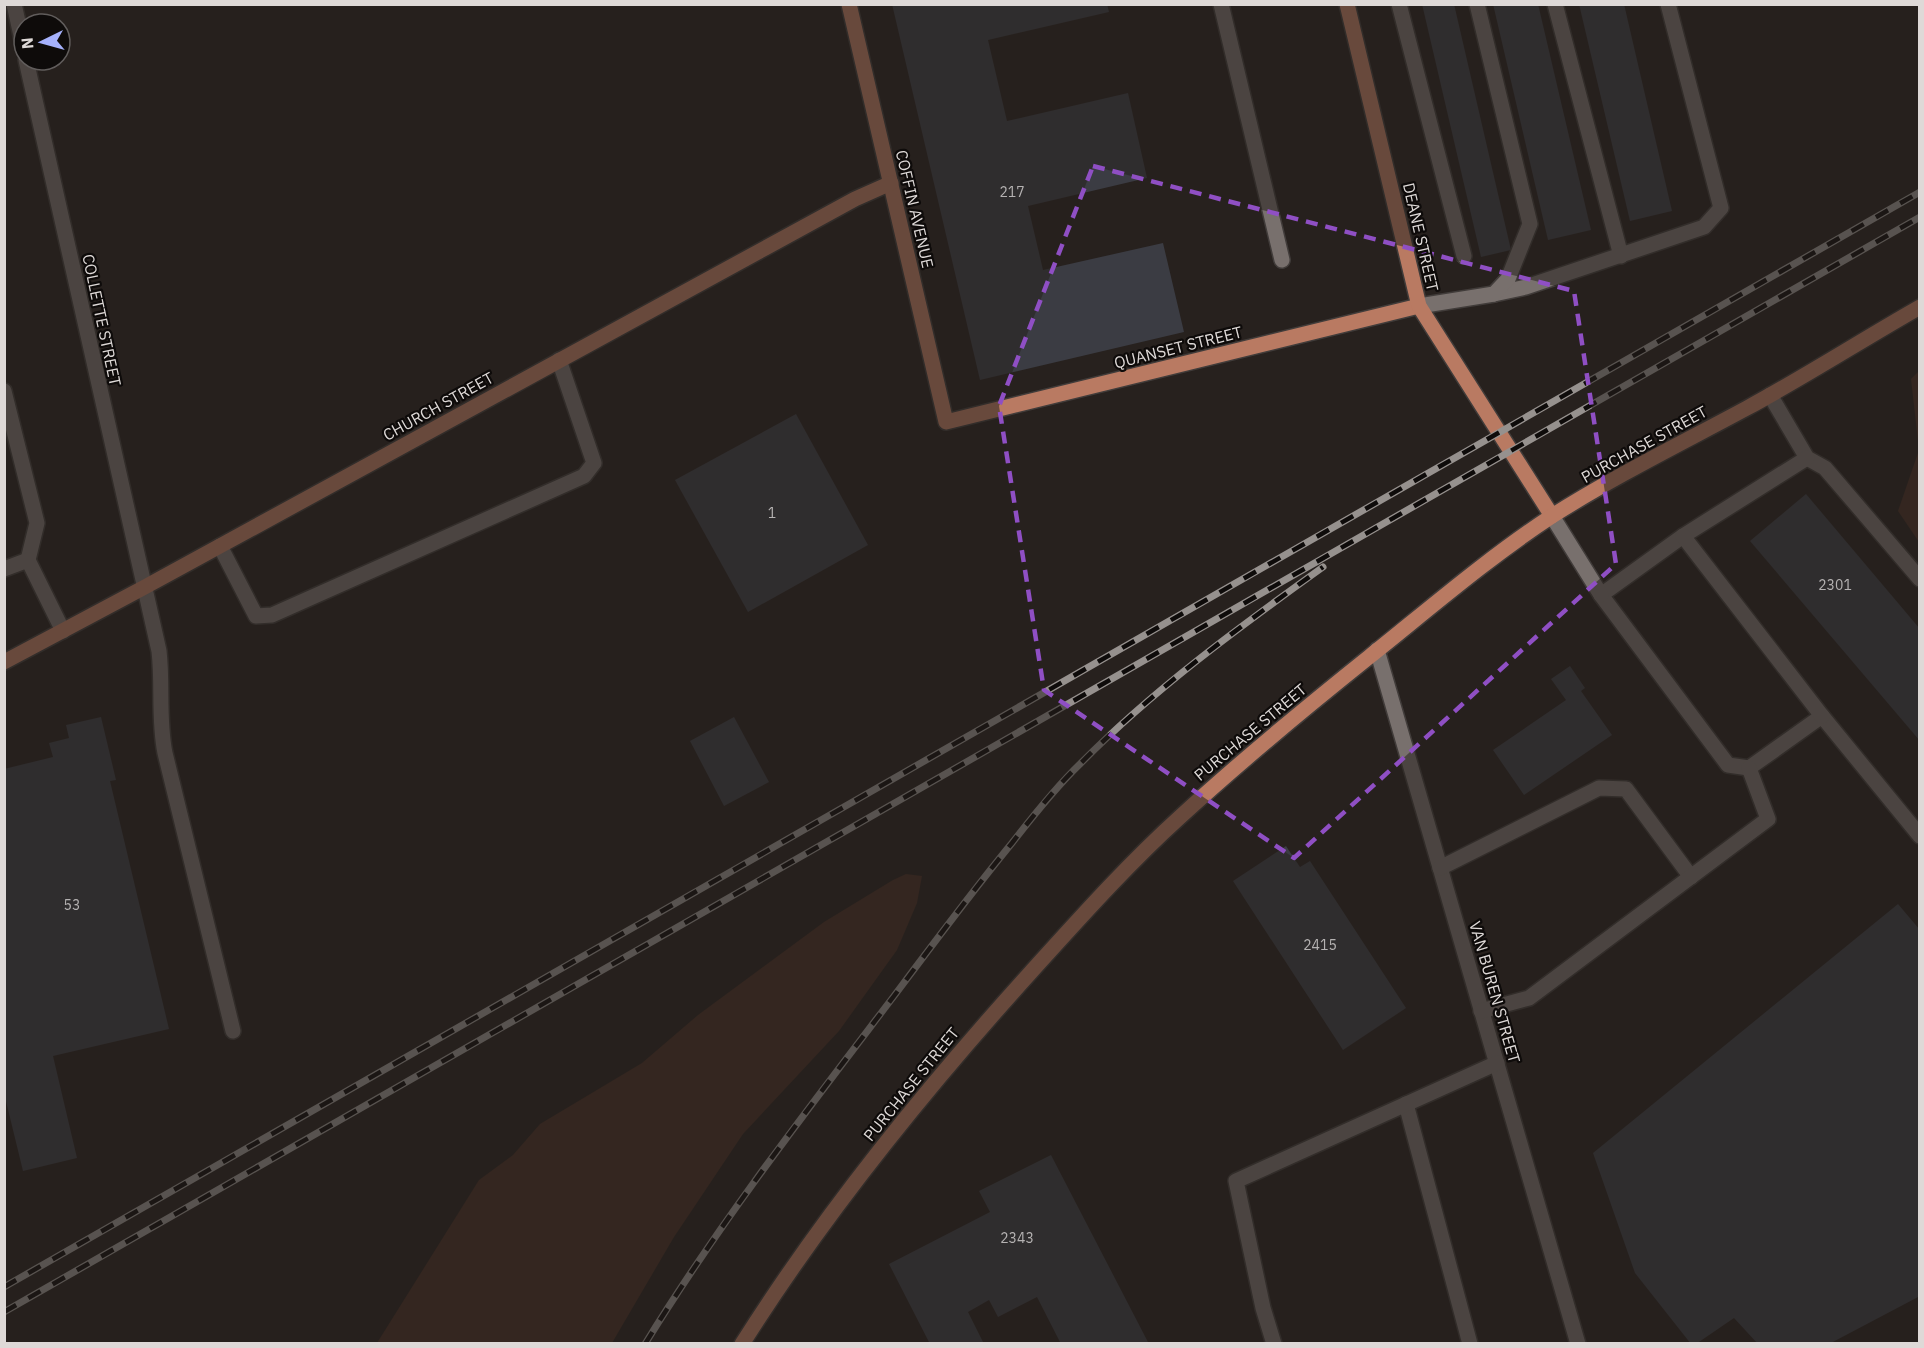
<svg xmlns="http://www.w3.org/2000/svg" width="1924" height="1348" font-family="'IBM Plex Sans',sans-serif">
<rect width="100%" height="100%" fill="#27211e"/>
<!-- green -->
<g fill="#452d24">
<path d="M 1919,371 L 1919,542 L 1898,511 L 1919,450 L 1911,379 Z"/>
<path d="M 906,874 L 922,876 L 917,903 L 897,950 L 839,1031 L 743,1134 L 674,1237 L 612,1343 L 377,1343 L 479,1180 L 513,1155 L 540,1124 L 642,1063 L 698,1015 L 824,922 L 893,880 Z"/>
</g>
<!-- building -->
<g fill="#3b3c43">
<path d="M 892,4 L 1107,4 L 1109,12 L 988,40 L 1007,121 L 1128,93 L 1147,178 L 1028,206 L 1043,270 L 1163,243 L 1184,332 L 980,380 Z"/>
<path d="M 1422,4 L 1454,4 L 1511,250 L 1481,257 Z"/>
<path d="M 1493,4 L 1538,4 L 1591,230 L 1548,240 Z"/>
<path d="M 1579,4 L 1624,4 L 1672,211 L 1630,221 Z"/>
<path d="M 796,414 L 868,545 L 748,612 L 675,480 Z"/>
<path d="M 1806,494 L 1920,629 L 1920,741 L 1750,541 Z"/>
<path d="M 1570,666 L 1585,688 L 1581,691 L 1612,735 L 1524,795 L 1493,750 L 1566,700 L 1551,679 Z"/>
<path d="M 101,717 L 116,780 L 110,781 L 169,1029 L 53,1056 L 77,1158 L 23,1171 L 4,1093 L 4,769 L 53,757 L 49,743 L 69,738 L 66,725 Z"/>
<path d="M 734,717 L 769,782 L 724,806 L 690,741 Z"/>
<path d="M 1286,846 L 1300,867 L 1310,861 L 1406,1008 L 1343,1050 L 1233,881 Z"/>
<path d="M 1898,904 L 1920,930 L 1920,1296 L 1829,1344 L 1758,1344 L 1734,1318 L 1696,1344 L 1691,1344 L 1635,1273 L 1593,1153 Z"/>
<path d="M 1051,1155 L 1149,1344 L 1061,1344 L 1037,1297 L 998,1317 L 989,1300 L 968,1312 L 984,1344 L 930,1344 L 889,1264 L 990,1212 L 979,1191 Z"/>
</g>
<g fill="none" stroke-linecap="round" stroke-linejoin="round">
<defs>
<g id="minor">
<path d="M 14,4 L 24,49"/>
<path d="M 1221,4 L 1282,260"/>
<path d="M 1399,4 L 1464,256"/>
<path d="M 1555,4 L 1621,256"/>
<path d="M 26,60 L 159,651 C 163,685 158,719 165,753 L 233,1031"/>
<path d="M 1494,294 L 1526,287 L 1704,227 L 1721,208 L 1668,4"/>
<path d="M 1419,306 L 1494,294 L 1508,279 L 1530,224 L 1477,4"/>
<path d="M 4,391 L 37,523 L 28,560"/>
<path d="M 1770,395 L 1807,458 L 1825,468 L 1920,579"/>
<path d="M 1807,458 L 1683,536 L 1601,595 L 1728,765 L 1749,768 L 1822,716 L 1920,836"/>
<path d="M 1552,516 L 1601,595"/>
<path d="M 1683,536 L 1822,716"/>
<path d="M 220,546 L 256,616 L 272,615 L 584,476 L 594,463 L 559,360"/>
<path d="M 4,569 L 28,560 L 63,631"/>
<path d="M 1377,650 L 1578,1344"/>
<path d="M 1440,868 L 1599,788 L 1626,789 L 1691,877"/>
<path d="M 1481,1011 L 1529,998 L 1768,819 L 1749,768"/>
<path d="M 1406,1104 L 1470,1344"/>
<path d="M 1274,1344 L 1263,1308 L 1236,1181 L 1497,1063"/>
</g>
<g id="major">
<path d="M 849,4 L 946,422 L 1419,306"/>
<path d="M 1347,4 L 1419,306 L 1552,516"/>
<path d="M 4,662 L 143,588 L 855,199 L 891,183"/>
<path d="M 742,1344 C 826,1211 926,1088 1031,972 C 1079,919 1127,865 1180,817 C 1241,761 1304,709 1369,657 C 1429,609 1488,558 1552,516 C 1615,476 1682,443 1747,408 C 1806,376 1862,340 1920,307"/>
</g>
</defs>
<!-- minor casing -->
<use href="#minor" stroke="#413c3a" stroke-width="18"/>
<!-- major casing -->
<use href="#major" stroke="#413c3a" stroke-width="18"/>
<!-- minor -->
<use href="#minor" stroke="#78706d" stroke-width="15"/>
<!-- major -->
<use href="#major" stroke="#b97a62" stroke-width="15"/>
<defs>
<g id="rail">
<path d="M 4,1287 L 1920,192"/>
<path d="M 4,1312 L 1920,217"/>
<path d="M 645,1344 C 720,1222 808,1109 894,996 C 933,944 971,893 1012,843 C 1033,816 1055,788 1080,764 C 1153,690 1238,628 1323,567"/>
</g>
</defs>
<!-- rail casing -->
<use href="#rail" stroke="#96918e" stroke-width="7"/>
<!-- rail -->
<use href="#rail" stroke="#0e0b0a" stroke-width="4.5" stroke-dasharray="14" stroke-linecap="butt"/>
</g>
<!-- marked area -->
<path d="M0 0H1924V1348H0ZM 1093,166 L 1574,291 L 1616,564 L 1294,858 L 1044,690 L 999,406 Z" fill="#27211e" fill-opacity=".55" fill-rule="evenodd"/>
<path fill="none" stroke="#8f4fc4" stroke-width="4.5" stroke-dasharray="12 8" stroke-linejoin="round" d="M 1093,166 L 1574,291 L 1616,564 L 1294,858 L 1044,690 L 999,406 Z"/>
<g text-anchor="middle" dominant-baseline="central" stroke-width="4.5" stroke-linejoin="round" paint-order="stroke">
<!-- number labels -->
<g font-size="14" fill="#b5b2b2">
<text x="1012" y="192">217</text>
<text x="772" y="513">1</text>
<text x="1835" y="585">2301</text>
<text x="72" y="905">53</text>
<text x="1320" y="945">2415</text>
<text x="1017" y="1238">2343</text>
</g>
<!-- street labels -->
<g font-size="16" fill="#ded9d7" stroke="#0e0b0a">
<text transform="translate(915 209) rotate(77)">COFFIN AVENUE</text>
<text transform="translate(1421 237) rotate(77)">DEANE STREET</text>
<text transform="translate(102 320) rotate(78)">COLLETTE STREET</text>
<text transform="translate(1178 347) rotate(-14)">QUANSET STREET</text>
<text transform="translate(438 406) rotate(-29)">CHURCH STREET</text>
<text transform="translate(1644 444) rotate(-29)">PURCHASE STREET</text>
<text transform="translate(1250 732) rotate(-40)">PURCHASE STREET</text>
<text transform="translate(1495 992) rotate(74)">VAN BUREN STREET</text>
<text transform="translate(911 1084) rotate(-51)">PURCHASE STREET</text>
</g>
</g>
<!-- border -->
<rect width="1924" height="1348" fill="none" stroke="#ded9d7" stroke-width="12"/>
<!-- north arrow -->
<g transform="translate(42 42) rotate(265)"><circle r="28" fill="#0e0b0a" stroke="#615d5c" stroke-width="1.5"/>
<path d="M0-4.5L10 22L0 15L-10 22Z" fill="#a5b1fc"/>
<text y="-9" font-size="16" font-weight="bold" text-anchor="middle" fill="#ded9d7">N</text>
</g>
</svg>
